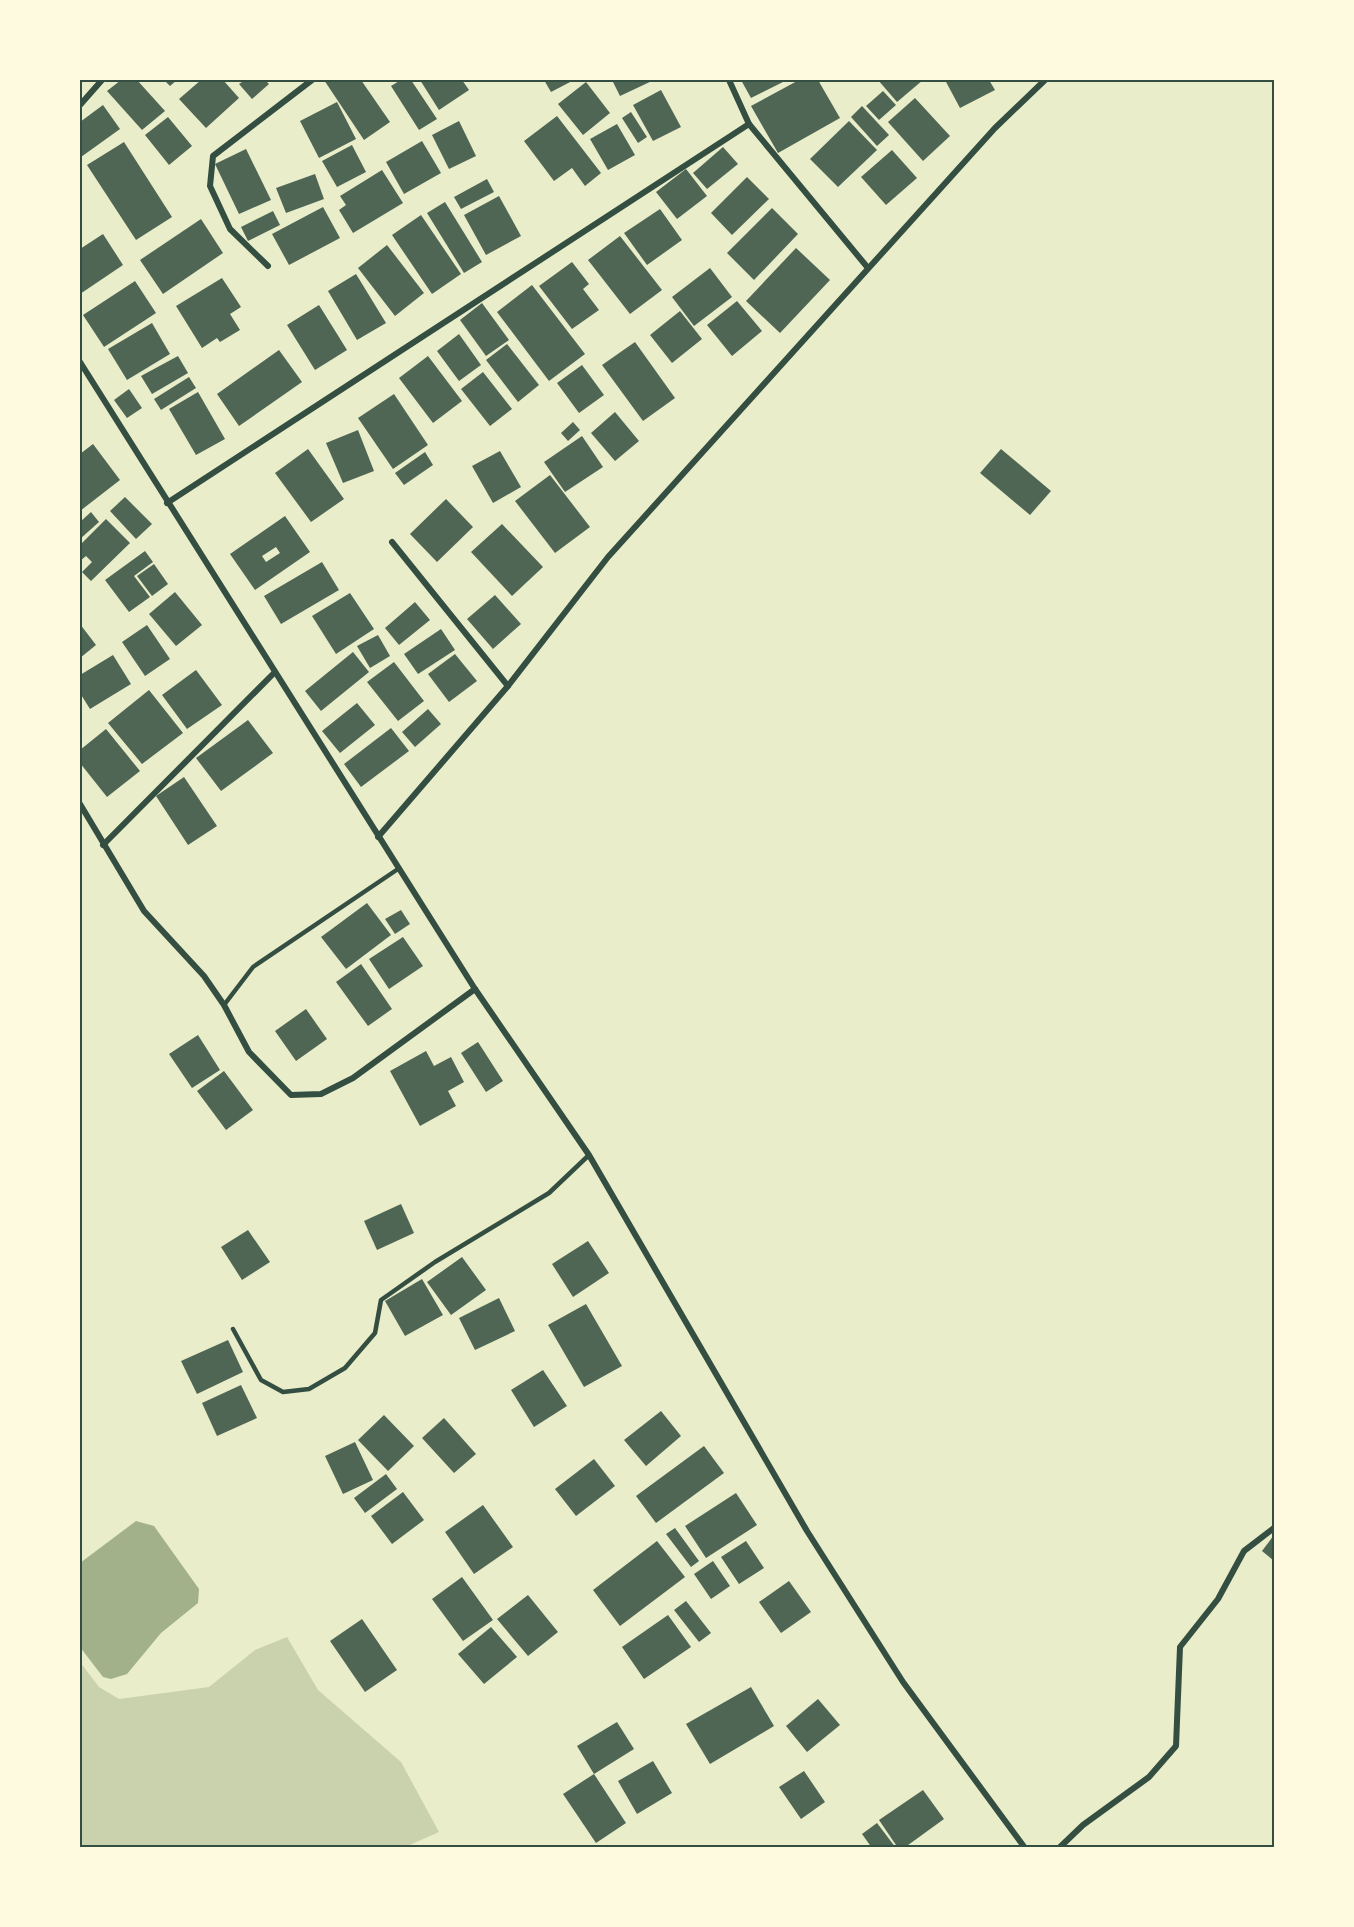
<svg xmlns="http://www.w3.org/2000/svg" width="1354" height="1927" font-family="'Varela Round',sans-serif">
<rect width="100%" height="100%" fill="#e9edc9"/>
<!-- green -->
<path fill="#cad2ad" d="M 287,1637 L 318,1690 L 401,1762 L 439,1832 L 403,1848 L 80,1847 L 80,1662 L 99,1687 L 119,1699 L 209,1687 L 255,1650 Z"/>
<!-- water -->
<path fill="#a3b18a" d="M 136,1521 L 154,1526 L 199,1589 L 198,1603 L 161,1633 L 127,1674 L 111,1679 L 103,1677 L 80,1647 L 80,1563 Z"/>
<!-- building -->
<g fill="#4f6655" fill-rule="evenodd">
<path d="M 121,80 L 137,80 L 165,111 L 142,130 L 107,91 Z"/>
<path d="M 164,80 L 177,80 L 170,86 Z"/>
<path d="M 201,80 L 223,80 L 239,98 L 206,128 L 179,99 Z"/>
<path d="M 245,80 L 265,80 L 269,84 L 252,99 L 239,84 Z"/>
<path d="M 324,80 L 361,80 L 390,122 L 364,140 Z"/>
<path d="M 401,80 L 411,80 L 437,119 L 419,130 L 391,86 Z"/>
<path d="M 420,80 L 462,80 L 469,90 L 439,110 Z"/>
<path d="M 544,80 L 574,80 L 551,92 Z"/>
<path d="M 612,80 L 654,80 L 620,96 Z"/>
<path d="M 741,80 L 787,80 L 751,98 Z"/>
<path d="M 799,80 L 818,80 L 840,118 L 778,153 L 751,106 Z"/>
<path d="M 878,80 L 923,80 L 897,102 Z"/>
<path d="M 945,80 L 989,80 L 995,90 L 960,108 Z"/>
<path d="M 586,82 L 610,113 L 583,135 L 558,104 Z"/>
<path d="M 661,90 L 681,127 L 653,141 L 633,105 Z"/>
<path d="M 883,91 L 896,105 L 879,120 L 866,106 Z"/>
<path d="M 915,98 L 950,136 L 923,161 L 888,122 Z"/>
<path d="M 337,102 L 356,139 L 319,158 L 300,121 Z"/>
<path d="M 103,105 L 120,129 L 81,157 L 80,122 Z"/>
<path d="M 862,106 L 889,135 L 877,146 L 851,117 Z"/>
<path d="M 631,112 L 647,137 L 638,143 L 622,118 Z"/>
<path d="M 557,116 L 601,173 L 585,186 L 572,168 L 554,181 L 524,141 Z"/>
<path d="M 168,117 L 192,146 L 169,165 L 145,135 Z"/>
<path d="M 459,121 L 476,156 L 449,169 L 432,135 Z"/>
<path d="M 849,121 L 877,150 L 838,187 L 810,159 Z"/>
<path d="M 617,124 L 635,155 L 608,170 L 590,139 Z"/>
<path d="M 422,141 L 441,173 L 404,194 L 386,162 Z"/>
<path d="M 124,142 L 172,217 L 136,240 L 87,165 Z"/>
<path d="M 352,145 L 366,172 L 337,187 L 322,161 Z"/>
<path d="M 723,147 L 738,164 L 707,189 L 693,173 Z"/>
<path d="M 246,149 L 271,200 L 239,214 L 215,164 Z"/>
<path d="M 892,150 L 917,178 L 886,205 L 861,177 Z"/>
<path d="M 686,169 L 707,196 L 677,219 L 656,192 Z"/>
<path d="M 382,170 L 403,203 L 353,233 L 339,210 L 346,205 L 340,196 Z"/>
<path d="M 315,174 L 324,199 L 286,213 L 276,188 Z"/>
<path d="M 747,177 L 769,199 L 732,235 L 711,213 Z"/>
<path d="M 487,179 L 494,192 L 461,209 L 454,197 Z"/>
<path d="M 499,196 L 521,236 L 486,255 L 464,215 Z"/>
<path d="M 445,202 L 482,262 L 464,273 L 427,213 Z"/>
<path d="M 323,207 L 340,238 L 289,265 L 272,234 Z"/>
<path d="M 772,208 L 798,234 L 754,280 L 727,253 Z"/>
<path d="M 660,209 L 682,240 L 647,265 L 624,233 Z"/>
<path d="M 273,211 L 280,225 L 248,241 L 241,227 Z"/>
<path d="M 421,215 L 461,274 L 432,294 L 392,235 Z"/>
<path d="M 201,219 L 223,253 L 163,294 L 140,260 Z"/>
<path d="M 103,234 L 123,265 L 80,294 L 80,249 Z"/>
<path d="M 620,236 L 662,290 L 630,314 L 588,260 Z"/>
<path d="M 387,245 L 424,293 L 395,316 L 358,268 Z"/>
<path d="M 796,248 L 830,280 L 780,333 L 746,301 Z"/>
<path d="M 572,262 L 589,284 L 583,289 L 599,310 L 572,329 L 539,286 Z"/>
<path d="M 710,268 L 732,297 L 694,326 L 672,297 Z"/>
<path d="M 356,274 L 386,323 L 357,340 L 328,291 Z"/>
<path d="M 222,278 L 241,307 L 230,314 L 240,330 L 220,342 L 217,338 L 202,348 L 176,306 Z"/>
<path d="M 135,281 L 156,313 L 104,347 L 83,315 Z"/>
<path d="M 532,285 L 585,354 L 549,381 L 497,312 Z"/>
<path d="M 737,301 L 762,331 L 732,356 L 707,325 Z"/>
<path d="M 482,303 L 509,340 L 486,356 L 460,320 Z"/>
<path d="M 319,305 L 347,350 L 315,370 L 287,325 Z"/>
<path d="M 680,311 L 702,339 L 672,363 L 650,335 Z"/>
<path d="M 152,323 L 170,354 L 127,380 L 108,349 Z"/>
<path d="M 459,334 L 481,365 L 459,381 L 437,351 Z"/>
<path d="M 635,342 L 675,398 L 643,421 L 602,365 Z"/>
<path d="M 507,344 L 539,385 L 518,402 L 486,360 Z"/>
<path d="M 279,350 L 302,382 L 239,426 L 217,394 Z"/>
<path d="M 178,356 L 188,373 L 152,394 L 141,376 Z"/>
<path d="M 428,356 L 462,401 L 433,423 L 399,378 Z"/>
<path d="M 582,365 L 604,395 L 579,413 L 557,383 Z"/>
<path d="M 483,372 L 512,409 L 490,426 L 461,389 Z"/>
<path d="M 189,377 L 196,388 L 161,410 L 154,399 Z"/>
<path d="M 129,389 L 142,408 L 127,418 L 114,400 Z"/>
<path d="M 198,392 L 225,439 L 196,455 L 169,409 Z"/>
<path d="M 394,394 L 428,445 L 393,469 L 358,418 Z"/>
<path d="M 615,412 L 639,441 L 615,461 L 591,433 Z"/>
<path d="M 573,422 L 580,430 L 568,441 L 561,433 Z"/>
<path d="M 358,430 L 374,471 L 343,483 L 326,443 Z"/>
<path d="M 582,436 L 603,467 L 565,492 L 544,462 Z"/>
<path d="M 93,444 L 120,480 L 80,511 L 80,454 Z"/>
<path d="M 308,449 L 344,499 L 311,522 L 275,473 Z"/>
<path d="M 1001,449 L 1051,491 L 1030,515 L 980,473 Z"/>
<path d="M 500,451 L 521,487 L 493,503 L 472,466 Z"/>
<path d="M 425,452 L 433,465 L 404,485 L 395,473 Z"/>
<path d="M 550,475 L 590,527 L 555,553 L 515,501 Z"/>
<path d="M 125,497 L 152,524 L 136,539 L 110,511 Z"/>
<path d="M 446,499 L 473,527 L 437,562 L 410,534 Z"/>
<path d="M 91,512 L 99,522 L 80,539 L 80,522 Z"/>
<path d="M 285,516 L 310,552 L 255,590 L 230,554 ZM 276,547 L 280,553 L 266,562 L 262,556 Z"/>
<path d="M 106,519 L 130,543 L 91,581 L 82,572 L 92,562 L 86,556 L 80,561 L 80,545 Z"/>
<path d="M 502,524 L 543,567 L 512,596 L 471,552 Z"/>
<path d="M 145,551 L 153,562 L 134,576 L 150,597 L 129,612 L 105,580 Z"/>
<path d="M 322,562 L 339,590 L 281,624 L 264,596 Z"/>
<path d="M 154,564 L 168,584 L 152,596 L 137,576 Z"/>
<path d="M 175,592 L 202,625 L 176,646 L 149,614 Z"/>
<path d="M 350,593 L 374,629 L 336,654 L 312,616 Z"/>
<path d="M 495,595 L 521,624 L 493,649 L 467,619 Z"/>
<path d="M 415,602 L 430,620 L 399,645 L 385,628 Z"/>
<path d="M 80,624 L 96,645 L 80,658 Z"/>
<path d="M 147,625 L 170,659 L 145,676 L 122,642 Z"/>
<path d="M 441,629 L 455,650 L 418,674 L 404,654 Z"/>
<path d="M 378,635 L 390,656 L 370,668 L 357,646 Z"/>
<path d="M 353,652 L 369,672 L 321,711 L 305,691 Z"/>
<path d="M 455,654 L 477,681 L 449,702 L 428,674 Z"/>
<path d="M 113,655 L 131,684 L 90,709 L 80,693 L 80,675 Z"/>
<path d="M 394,662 L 424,701 L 398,721 L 367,682 Z"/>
<path d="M 196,670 L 222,705 L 187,729 L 162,695 Z"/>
<path d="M 149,690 L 183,733 L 142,764 L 108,723 Z"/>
<path d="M 357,703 L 375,725 L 340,753 L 322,731 Z"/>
<path d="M 428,709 L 441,724 L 415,747 L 402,732 Z"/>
<path d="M 248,720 L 273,753 L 221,791 L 196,758 Z"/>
<path d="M 391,728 L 409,751 L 361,787 L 344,764 Z"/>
<path d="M 106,729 L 140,771 L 107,797 L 80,763 L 80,750 Z"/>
<path d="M 184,777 L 217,826 L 188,845 L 156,796 Z"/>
<path d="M 367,903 L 391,935 L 346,969 L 321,937 Z"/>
<path d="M 401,910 L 410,924 L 395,934 L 385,919 Z"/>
<path d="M 403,937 L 423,966 L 389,989 L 369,959 Z"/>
<path d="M 361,964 L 392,1009 L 368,1026 L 336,982 Z"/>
<path d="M 306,1009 L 327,1039 L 296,1061 L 275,1031 Z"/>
<path d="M 198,1035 L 220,1070 L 192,1088 L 169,1054 Z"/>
<path d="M 478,1042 L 503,1081 L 486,1092 L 461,1053 Z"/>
<path d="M 426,1051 L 434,1066 L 451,1057 L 464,1082 L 448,1091 L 456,1106 L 420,1126 L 390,1071 Z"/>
<path d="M 224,1071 L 253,1110 L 226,1130 L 197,1091 Z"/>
<path d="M 401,1204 L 414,1233 L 377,1250 L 364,1221 Z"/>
<path d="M 248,1230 L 270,1262 L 242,1280 L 221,1247 Z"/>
<path d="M 588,1241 L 609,1273 L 573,1297 L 552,1264 Z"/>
<path d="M 462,1257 L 486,1290 L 451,1315 L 427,1282 Z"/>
<path d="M 422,1279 L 443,1315 L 405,1336 L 385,1301 Z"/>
<path d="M 499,1298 L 515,1331 L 475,1350 L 459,1318 Z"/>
<path d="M 586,1304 L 622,1366 L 584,1387 L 548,1325 Z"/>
<path d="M 228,1340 L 243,1372 L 197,1394 L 181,1361 Z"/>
<path d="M 543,1370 L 567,1406 L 534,1427 L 511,1390 Z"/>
<path d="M 241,1385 L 257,1418 L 217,1436 L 202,1403 Z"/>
<path d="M 661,1411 L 681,1436 L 646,1466 L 624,1440 Z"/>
<path d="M 384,1415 L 414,1446 L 388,1471 L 358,1440 Z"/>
<path d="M 444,1418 L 476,1454 L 454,1473 L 422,1438 Z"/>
<path d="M 355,1442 L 373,1480 L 343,1494 L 325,1456 Z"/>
<path d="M 704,1446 L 724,1473 L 656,1523 L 636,1496 Z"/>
<path d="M 594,1459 L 615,1486 L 576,1516 L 555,1489 Z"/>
<path d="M 386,1474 L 397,1489 L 365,1513 L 354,1498 Z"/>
<path d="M 403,1492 L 424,1520 L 392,1544 L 371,1516 Z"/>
<path d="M 736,1493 L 757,1525 L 706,1558 L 685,1526 Z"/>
<path d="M 483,1505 L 513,1547 L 474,1574 L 445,1532 Z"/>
<path d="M 675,1528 L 699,1561 L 691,1567 L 666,1534 Z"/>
<path d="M 1274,1535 L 1274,1561 L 1262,1551 Z"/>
<path d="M 657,1541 L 685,1577 L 620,1626 L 593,1590 Z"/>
<path d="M 746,1541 L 764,1568 L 739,1584 L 721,1557 Z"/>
<path d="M 713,1561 L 730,1586 L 711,1599 L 694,1574 Z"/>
<path d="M 462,1577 L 493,1620 L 463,1641 L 432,1599 Z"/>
<path d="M 789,1581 L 811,1612 L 781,1633 L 759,1602 Z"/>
<path d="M 528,1595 L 558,1632 L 528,1656 L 497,1619 Z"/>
<path d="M 686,1601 L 711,1633 L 699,1642 L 674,1610 Z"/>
<path d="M 668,1615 L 691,1647 L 644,1679 L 622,1647 Z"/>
<path d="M 362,1619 L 397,1670 L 365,1692 L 330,1641 Z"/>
<path d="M 491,1627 L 517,1657 L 484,1684 L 458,1654 Z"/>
<path d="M 751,1687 L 774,1726 L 710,1764 L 686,1724 Z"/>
<path d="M 818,1699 L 840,1725 L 807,1752 L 786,1726 Z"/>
<path d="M 617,1722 L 634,1749 L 594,1774 L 577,1746 Z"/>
<path d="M 653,1761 L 672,1793 L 637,1814 L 618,1781 Z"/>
<path d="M 804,1771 L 825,1802 L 801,1819 L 779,1787 Z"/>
<path d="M 594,1774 L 626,1823 L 596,1843 L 563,1794 Z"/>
<path d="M 923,1790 L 944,1819 L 904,1848 L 898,1848 L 879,1820 Z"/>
<path d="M 877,1823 L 896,1848 L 872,1848 L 862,1834 Z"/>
</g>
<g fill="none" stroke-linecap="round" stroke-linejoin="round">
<!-- service -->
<g stroke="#344e41" stroke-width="4.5">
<path d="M 224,1005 L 253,967 L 398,869"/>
<path d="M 233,1329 L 261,1380 L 283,1392 L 309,1389 L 345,1368 L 375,1333 L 381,1300 L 435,1262 L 549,1193 L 589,1155"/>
</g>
<!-- minor -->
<g stroke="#344e41" stroke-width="6">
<path d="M 729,80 L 749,124 L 868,268"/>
<path d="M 80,105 L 102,80"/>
<path d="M 268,266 L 230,229 L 210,186 L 213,156 L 312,80"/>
<path d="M 80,362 L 475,989 L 589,1155 L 807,1531 L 903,1682 L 1025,1848"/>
<path d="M 167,503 L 749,124"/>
<path d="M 392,542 L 508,686"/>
<path d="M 80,804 L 144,911 L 204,976 L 224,1005 L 249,1052 L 291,1095 L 321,1094 L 353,1078 L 475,989"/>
<path d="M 378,837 L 508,686 L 608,557 L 995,128 L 1045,80"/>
<path d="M 103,845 L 275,672"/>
<path d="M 1059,1848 L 1083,1825 L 1149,1777 L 1176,1746 L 1180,1647 L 1218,1599 L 1244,1551 L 1274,1528"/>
</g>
</g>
<!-- border -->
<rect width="1354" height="1927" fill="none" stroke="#fefae0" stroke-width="162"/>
<rect x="81" y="81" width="1192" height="1765" fill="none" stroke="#344e41" stroke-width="2"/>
</svg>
